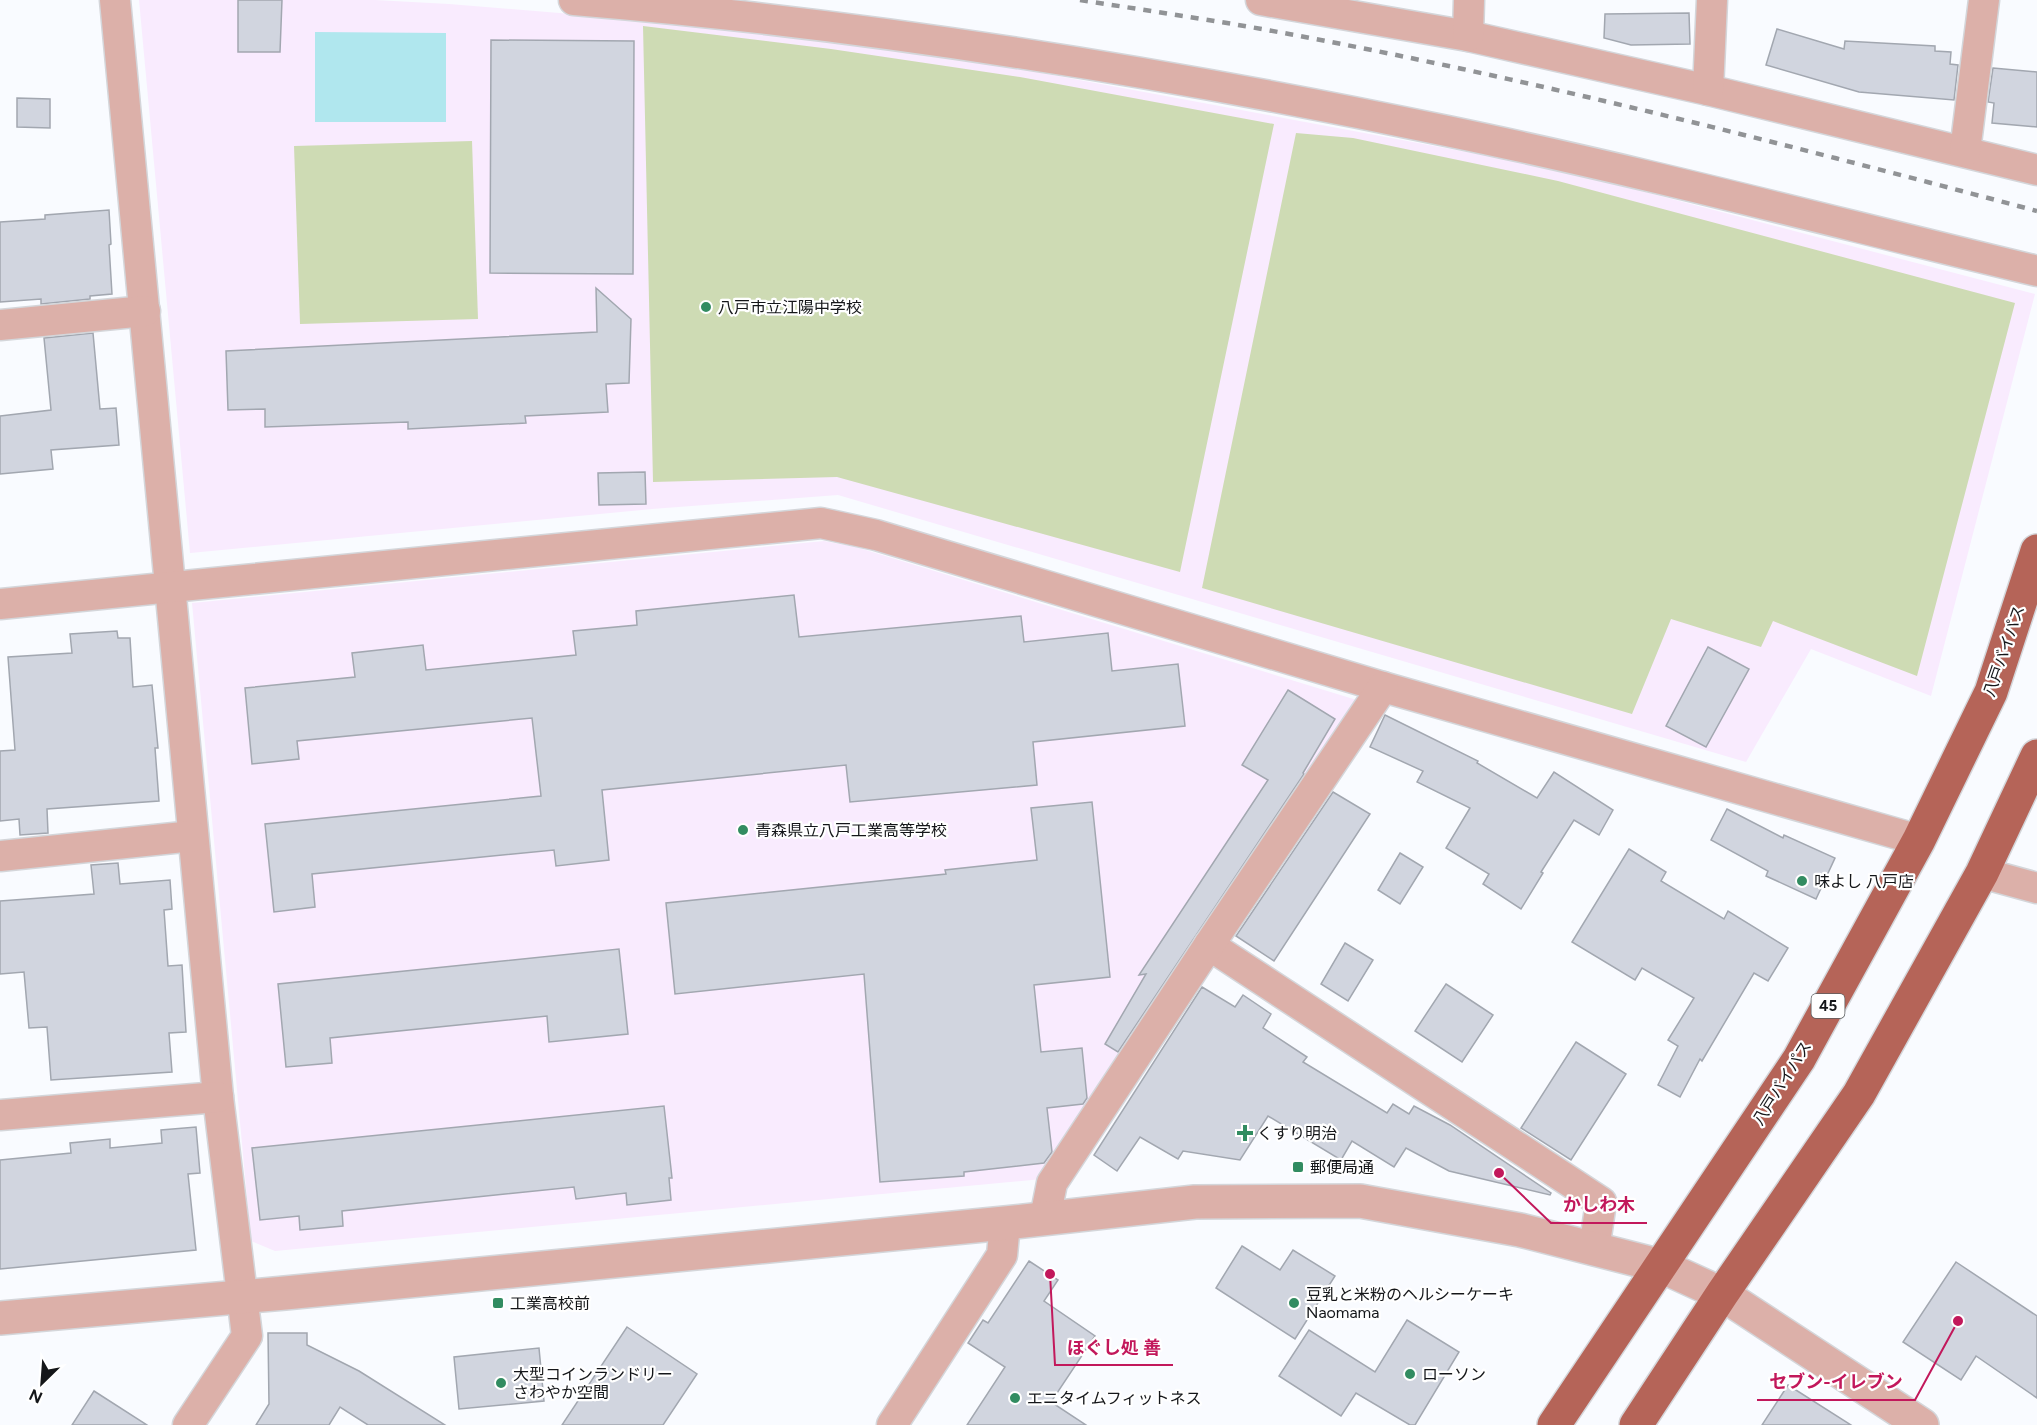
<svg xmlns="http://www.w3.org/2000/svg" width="2037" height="1425" font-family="Figtree,'Noto Sans JP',sans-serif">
<rect width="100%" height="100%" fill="#f9fbff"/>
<!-- education -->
<g fill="#f9ebfe">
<path d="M 139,0 L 375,0 L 449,4 L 644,20 L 796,37 L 1009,67 L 1553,168 L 2035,294 L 1931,696 L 1811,649 L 1746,762 L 838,495 L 652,509 L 190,553 Z"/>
<path d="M 824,541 L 856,547 L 1360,701 L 1042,1179 L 275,1251 L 251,1241 L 192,603 Z"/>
</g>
<!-- green -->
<g fill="#cedbb4">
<path d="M 643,26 L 831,49 L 1020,77 L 1274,124 L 1180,572 L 837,477 L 653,482 Z"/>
<path d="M 1296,133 L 1353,138 L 1558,181 L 2015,303 L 1917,676 L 1773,621 L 1761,647 L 1671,619 L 1632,714 L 1202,588 Z"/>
<path d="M 472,141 L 478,319 L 300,324 L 294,146 Z"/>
</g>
<!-- water -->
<path fill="#b0e7ee" d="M 315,32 L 446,33 L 446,122 L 315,122 Z"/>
<!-- building -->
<g fill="#d1d5df" stroke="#a2a7b0" stroke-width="1.5">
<path d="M 238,0 L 282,0 L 280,52 L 238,52 Z"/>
<path d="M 1689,13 L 1690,44 L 1631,45 L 1604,38 L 1605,14 Z"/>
<path d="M 1777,29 L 1844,49 L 1845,41 L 1935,46 L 1935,51 L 1951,52 L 1950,64 L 1958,65 L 1954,100 L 1859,92 L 1766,65 Z"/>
<path d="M 491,40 L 634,41 L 633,274 L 490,273 Z"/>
<path d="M 1993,68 L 2037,72 L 2037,127 L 1992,123 L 1994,103 L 1988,102 Z"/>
<path d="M 17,98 L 50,99 L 50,128 L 17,127 Z"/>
<path d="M 109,210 L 111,244 L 109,245 L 112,294 L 90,296 L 90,299 L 41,304 L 41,299 L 0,302 L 0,222 L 45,219 L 45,215 Z"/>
<path d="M 596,288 L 631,319 L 629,383 L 606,384 L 608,412 L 525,416 L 526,423 L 408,429 L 408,422 L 265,427 L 265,409 L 228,410 L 226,351 L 597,332 Z"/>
<path d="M 93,333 L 100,409 L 116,408 L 119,445 L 51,450 L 53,469 L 0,474 L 0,416 L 51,410 L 44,338 Z"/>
<path d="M 645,472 L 646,504 L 599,505 L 598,473 Z"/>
<path d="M 794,595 L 799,637 L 1021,616 L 1024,642 L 1108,633 L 1112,671 L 1178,664 L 1185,726 L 1033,742 L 1037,785 L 850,802 L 846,765 L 602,790 L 609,860 L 556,866 L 554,850 L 312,874 L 315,907 L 274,912 L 265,824 L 541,796 L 532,718 L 297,741 L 299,759 L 252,764 L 245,688 L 355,677 L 352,653 L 423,645 L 426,670 L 576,655 L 573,631 L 637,625 L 636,611 Z"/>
<path d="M 117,631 L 118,638 L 130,638 L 133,687 L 152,685 L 158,748 L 155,748 L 159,801 L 47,809 L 48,833 L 20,835 L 19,819 L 0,821 L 0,751 L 15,750 L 8,657 L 72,653 L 70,634 Z"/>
<path d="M 1708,647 L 1749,669 L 1706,747 L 1666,726 Z"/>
<path d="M 1288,690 L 1335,719 L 1303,773 L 1304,774 L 1118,1052 L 1105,1044 L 1146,974 L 1139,975 L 1268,780 L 1242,765 Z"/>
<path d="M 1385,715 L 1478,761 L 1477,763 L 1537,798 L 1554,772 L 1613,810 L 1599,835 L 1574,820 L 1541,872 L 1543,873 L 1521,909 L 1483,884 L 1489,874 L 1446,848 L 1470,808 L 1417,782 L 1423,771 L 1370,747 Z"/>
<path d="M 1333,792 L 1370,814 L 1274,961 L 1236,936 Z"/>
<path d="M 1092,802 L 1110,977 L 1034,985 L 1041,1052 L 1082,1048 L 1087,1098 L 1083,1104 L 1047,1108 L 1052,1152 L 1044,1163 L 964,1172 L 964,1176 L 880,1182 L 864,974 L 675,994 L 666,903 L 946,874 L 945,870 L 1037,860 L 1031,808 Z"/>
<path d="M 1727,809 L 1783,838 L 1784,835 L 1835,858 L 1816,899 L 1766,876 L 1768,871 L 1711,840 Z"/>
<path d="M 1629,849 L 1666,872 L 1661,881 L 1724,919 L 1728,911 L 1788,948 L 1768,981 L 1754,973 L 1702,1061 L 1700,1059 L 1680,1097 L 1658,1085 L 1678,1046 L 1668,1040 L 1694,998 L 1642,968 L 1635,980 L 1572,942 Z"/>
<path d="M 1400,853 L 1423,867 L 1400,904 L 1378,890 Z"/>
<path d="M 118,863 L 120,884 L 170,880 L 172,909 L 164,910 L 168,966 L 182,965 L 186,1032 L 169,1033 L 172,1072 L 51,1080 L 47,1027 L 29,1028 L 24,972 L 0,974 L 0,901 L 94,894 L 91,865 Z"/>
<path d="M 1345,943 L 1373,960 L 1348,1001 L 1321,984 Z"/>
<path d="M 619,949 L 628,1034 L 549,1042 L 547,1016 L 330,1038 L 332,1063 L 286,1067 L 278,984 Z"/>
<path d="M 1446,984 L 1493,1015 L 1462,1062 L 1415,1031 Z"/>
<path d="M 1202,987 L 1235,1007 L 1243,995 L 1271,1014 L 1263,1028 L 1307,1057 L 1303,1062 L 1387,1113 L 1393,1104 L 1409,1114 L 1414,1106 L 1450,1125 L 1551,1193 L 1550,1195 L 1449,1171 L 1406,1148 L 1394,1167 L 1352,1141 L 1341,1160 L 1268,1116 L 1240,1160 L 1183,1151 L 1178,1159 L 1140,1137 L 1117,1171 L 1094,1155 Z"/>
<path d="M 1576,1042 L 1626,1074 L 1571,1160 L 1521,1128 Z"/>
<path d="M 664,1106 L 672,1178 L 669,1178 L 671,1200 L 627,1205 L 626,1193 L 576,1199 L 574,1187 L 342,1211 L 343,1226 L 300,1230 L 299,1216 L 260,1220 L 252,1148 Z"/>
<path d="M 196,1127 L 200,1173 L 188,1174 L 196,1250 L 0,1269 L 0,1160 L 71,1153 L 70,1143 L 110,1139 L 110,1148 L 162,1143 L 161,1130 Z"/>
<path d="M 1242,1246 L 1280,1270 L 1293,1250 L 1335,1276 L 1295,1339 L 1216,1288 Z"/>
<path d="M 1029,1261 L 1058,1280 L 1044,1301 L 1095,1336 L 1051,1402 L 1086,1425 L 967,1425 L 1005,1367 L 968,1343 L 983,1320 L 988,1323 Z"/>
<path d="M 1956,1262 L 2037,1316 L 2037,1398 L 1976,1356 L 1961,1380 L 1903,1342 Z"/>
<path d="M 1407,1320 L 1459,1352 L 1415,1425 L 1410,1425 L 1356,1393 L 1341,1416 L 1279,1376 L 1309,1330 L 1375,1372 Z"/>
<path d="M 627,1327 L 697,1374 L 663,1425 L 562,1425 Z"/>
<path d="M 268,1333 L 307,1333 L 307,1345 L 359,1371 L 445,1425 L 368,1425 L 340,1407 L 329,1425 L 256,1425 L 269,1404 Z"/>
<path d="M 539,1348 L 544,1401 L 459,1409 L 454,1357 Z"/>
<path d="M 1788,1385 L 1851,1425 L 1762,1425 Z"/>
<path d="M 94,1391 L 147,1425 L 72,1425 Z"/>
</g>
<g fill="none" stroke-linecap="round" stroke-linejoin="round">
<defs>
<g id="minor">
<path d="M 115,0 L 218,1097 L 247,1336 L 188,1425"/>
<path d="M 574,0 C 867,24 1159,71 1447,131 C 1645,172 1841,224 2037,271"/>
<path d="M 1261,0 L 1468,36 L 1708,90 L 2037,170"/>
<path d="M 1468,36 L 1469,0"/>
<path d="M 1708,90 L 1712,0"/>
<path d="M 1965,151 L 1984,0"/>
<path d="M 0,325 L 145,311"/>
<path d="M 0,604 L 821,523 L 876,535 L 1383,687 L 1919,840"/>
<path d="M 0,856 L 193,836"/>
<path d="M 1982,873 L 2037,888"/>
<path d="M 1209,945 L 1601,1202 L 1594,1250"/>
<path d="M 0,1115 L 218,1097"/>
<path d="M 1045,1218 L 1052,1183 L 1209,945 L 1383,687"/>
<path d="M 892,1425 L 1002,1255 L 1005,1223"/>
</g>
<path id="tertiary" d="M 0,1318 L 285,1293 L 1005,1223 L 1195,1202 L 1360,1201 L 1520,1230 L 1661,1266 L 1722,1294 L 1922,1425"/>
<g id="trunk">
<path d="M 1554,1425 L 1799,1059 L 1919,840 L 1991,692 L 2037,551"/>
<path d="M 1636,1425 L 1722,1294 L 1859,1094 L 1982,873 L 2037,756"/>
</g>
</defs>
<!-- minor casing -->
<use href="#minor" stroke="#d4d6da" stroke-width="33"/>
<!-- tertiary casing -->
<use href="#tertiary" stroke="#d4d6da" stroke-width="36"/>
<!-- trunk casing -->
<use href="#trunk" stroke="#d4d6da" stroke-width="36"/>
<!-- minor -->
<use href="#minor" stroke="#dcb0a9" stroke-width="30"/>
<!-- tertiary -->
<use href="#tertiary" stroke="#dcb0a9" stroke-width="33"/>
<!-- trunk -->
<use href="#trunk" stroke="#b56458" stroke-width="33"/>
<!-- rail -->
<path stroke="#919396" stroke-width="4.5" stroke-dasharray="8 8" stroke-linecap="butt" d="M 1080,0 C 1150,11 1220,21 1289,34 C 1541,81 1789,145 2037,211"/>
</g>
<!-- markers -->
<g fill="#328c61" stroke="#fff" stroke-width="2">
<circle cx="706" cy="307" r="6"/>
<circle cx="743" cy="830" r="6"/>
<circle cx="1802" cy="881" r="6"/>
<path d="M1242 1124h6v6h6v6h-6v6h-6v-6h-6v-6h6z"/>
<rect x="1292" y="1161" width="12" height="12" rx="3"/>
<rect x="492" y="1297" width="12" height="12" rx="3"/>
<circle cx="1294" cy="1303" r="6"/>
<circle cx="1410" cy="1374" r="6"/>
<circle cx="501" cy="1383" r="6"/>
<circle cx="1015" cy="1398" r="6"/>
</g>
<g text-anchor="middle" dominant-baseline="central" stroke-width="4.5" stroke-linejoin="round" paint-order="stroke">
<!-- shield labels -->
<rect fill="#fff" stroke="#5a5c5e" stroke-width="1.5" x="1811.5" y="994" width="33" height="24" rx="4.5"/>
<g font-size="15" font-weight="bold" fill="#141619">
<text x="1828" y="1006">45</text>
</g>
<!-- poi labels -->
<g font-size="16" fill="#141619" stroke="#fff" text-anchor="start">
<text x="718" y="307">八戸市立江陽中学校</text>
<text x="755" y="830">青森県立八戸工業高等学校</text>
<text x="1814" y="881">味よし 八戸店</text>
<text x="1257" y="1133">くすり明治</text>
<text x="1310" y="1167">郵便局通</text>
<text x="1306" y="1294">豆乳と米粉のヘルシーケーキ<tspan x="1306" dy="18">Naomama</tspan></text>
<text x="510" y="1303">工業高校前</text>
<text x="513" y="1374">大型コインランドリー<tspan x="513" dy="18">さわやか空間</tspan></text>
<text x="1422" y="1374">ローソン</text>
<text x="1027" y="1398">エニタイムフィットネス</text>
</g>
<!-- street labels -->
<g font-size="16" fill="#141619" stroke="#fff">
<text transform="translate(2004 651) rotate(-71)">八戸バイパス</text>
<text transform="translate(1782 1083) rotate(-58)">八戸バイパス</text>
</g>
</g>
<!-- callouts -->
<path fill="none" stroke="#c2185b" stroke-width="2" d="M1499 1173L1551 1223H1647M1050 1274L1055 1365H1173M1958 1321L1915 1400H1757"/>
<g fill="#c2185b" stroke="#fff" stroke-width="2">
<circle cx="1499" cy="1173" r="6"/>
<circle cx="1050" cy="1274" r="6"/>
<circle cx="1958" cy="1321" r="6"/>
</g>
<g font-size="18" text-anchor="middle" font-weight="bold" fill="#c2185b" stroke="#fff" stroke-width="4.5" stroke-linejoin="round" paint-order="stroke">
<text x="1599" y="1211">かしわ木</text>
<text x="1114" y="1354">ほぐし処 善</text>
<text x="1836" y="1388">セブン-イレブン</text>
</g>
<!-- north arrow -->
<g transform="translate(42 1383) rotate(205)" stroke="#ffffff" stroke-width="4.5" paint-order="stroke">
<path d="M0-4.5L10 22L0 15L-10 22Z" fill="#141619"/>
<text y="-9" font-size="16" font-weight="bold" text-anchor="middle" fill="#141619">N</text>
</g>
</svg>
